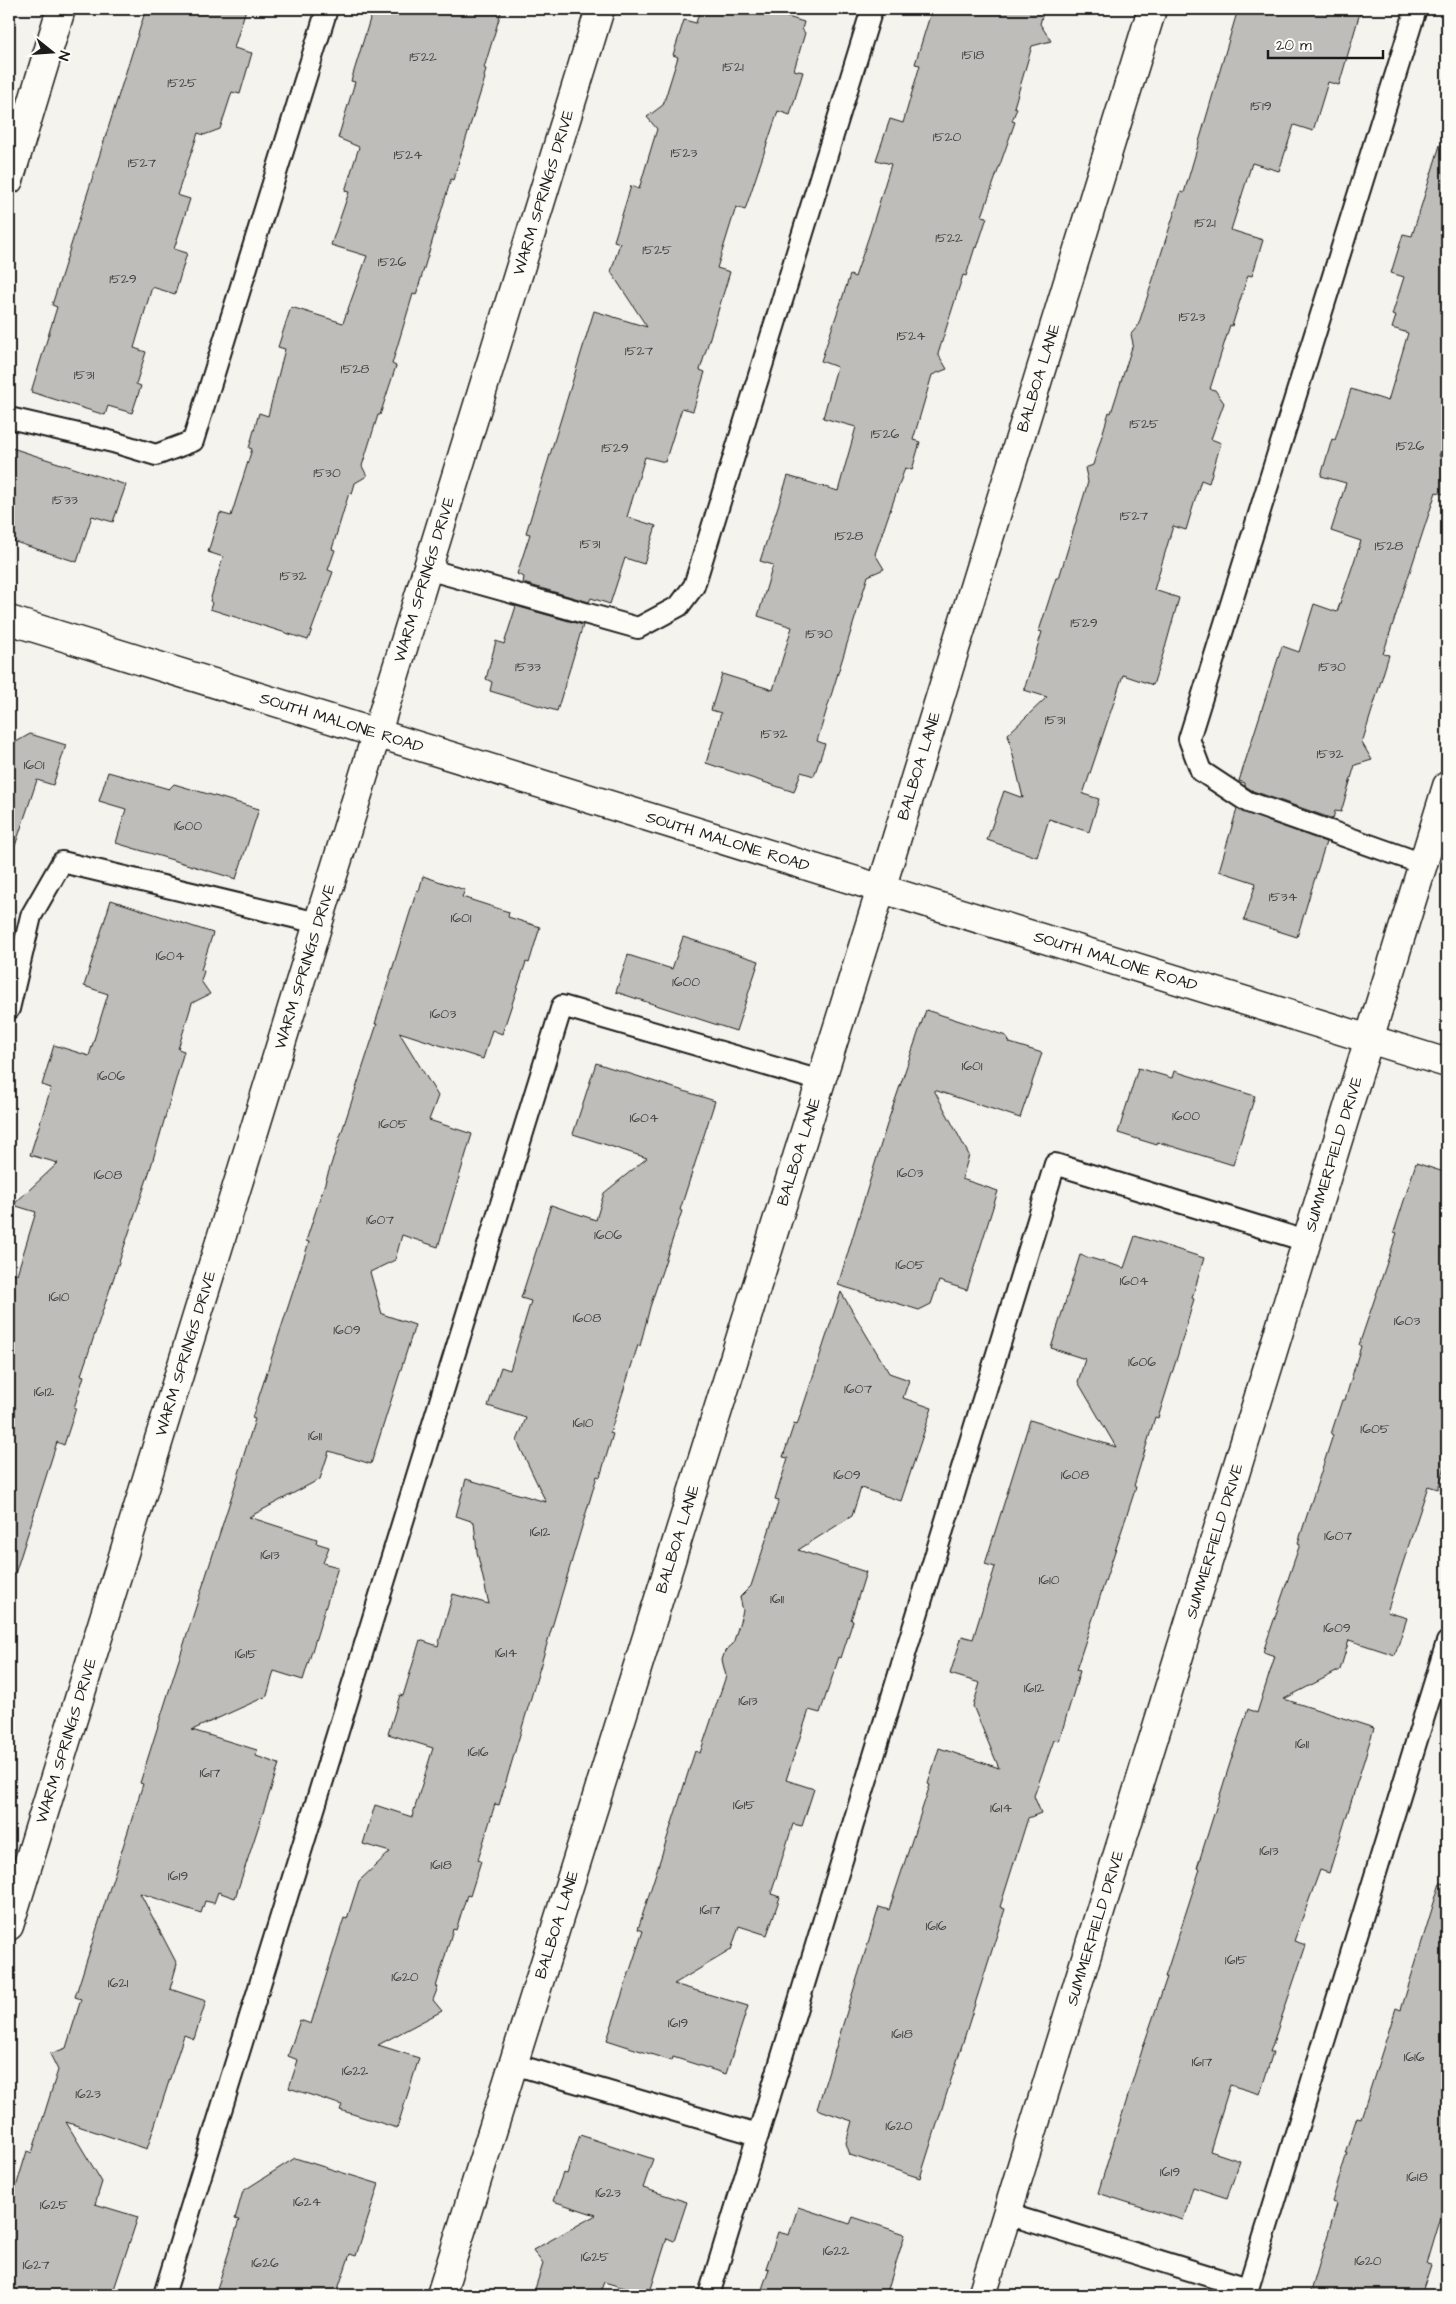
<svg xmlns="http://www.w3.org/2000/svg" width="1456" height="2304" font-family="'Architects Daughter',sans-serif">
<rect width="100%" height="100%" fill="#f4f3ee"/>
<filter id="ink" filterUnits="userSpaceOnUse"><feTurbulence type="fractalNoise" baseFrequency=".02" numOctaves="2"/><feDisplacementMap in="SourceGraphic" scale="10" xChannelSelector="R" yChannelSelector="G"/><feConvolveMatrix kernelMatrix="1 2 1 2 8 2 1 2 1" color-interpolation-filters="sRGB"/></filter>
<g filter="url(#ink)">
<!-- building -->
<g fill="#bebdba" stroke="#1c1c1c">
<path d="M 146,9 L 246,9 L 234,48 L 252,53 L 240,94 L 232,92 L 220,129 L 204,135 L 198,133 L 177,195 L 190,199 L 174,249 L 187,253 L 175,294 L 152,287 L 134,348 L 146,352 L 136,384 L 141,386 L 132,413 L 108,406 L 105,415 L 31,392 L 57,307 L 52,305 Z"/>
<path d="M 373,9 L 502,9 L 484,68 L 486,69 L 484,77 L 485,78 L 453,180 L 451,179 L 416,295 L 413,294 L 392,364 L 396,366 L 380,415 L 378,415 L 362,466 L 367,476 L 355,483 L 352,494 L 349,493 L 332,549 L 335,550 L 328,570 L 333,572 L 308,640 L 210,609 L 212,603 L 210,601 L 223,557 L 208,552 L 220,513 L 231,516 L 252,449 L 249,448 L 259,413 L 268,416 L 285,349 L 278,347 L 291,307 L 343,323 L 367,256 L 331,245 L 349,192 L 345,191 L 359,147 L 338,138 L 355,82 L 351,81 Z"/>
<path d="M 700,9 L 761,9 L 804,22 L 802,29 L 805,33 L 794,70 L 803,72 L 790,115 L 778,111 L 745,210 L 736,207 L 717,268 L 730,272 L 700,370 L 705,372 L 693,411 L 682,408 L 665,462 L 645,457 L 627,517 L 656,526 L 644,564 L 625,558 L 610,604 L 591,598 L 589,602 L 523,583 L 524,577 L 517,574 L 530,534 L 526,533 L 594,311 L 647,327 L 611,272 L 620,243 L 614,241 L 631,186 L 639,189 L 657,129 L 647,117 L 663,105 L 678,57 L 673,55 L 684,20 L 696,23 Z"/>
<path d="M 932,9 L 1044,9 L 1040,24 L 1051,41 L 1032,46 L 1014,107 L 1017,108 L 1012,121 L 1015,122 L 982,216 L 987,217 L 977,248 L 975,247 L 966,276 L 963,275 L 938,354 L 947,369 L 932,375 L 913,440 L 920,442 L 912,470 L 905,468 L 875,554 L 884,569 L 868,576 L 817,741 L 825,744 L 814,776 L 801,772 L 794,792 L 706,763 L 721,713 L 711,710 L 722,674 L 773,690 L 792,627 L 758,616 L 773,565 L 760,561 L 788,476 L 838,491 L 856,427 L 823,418 L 837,367 L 821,361 L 850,275 L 855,277 L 870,233 L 891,164 L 876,160 L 890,119 L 903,123 L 920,65 L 915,64 Z"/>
<path d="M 1238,9 L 1361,9 L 1339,85 L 1328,82 L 1313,131 L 1294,125 L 1279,171 L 1252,163 L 1231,230 L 1263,240 L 1252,276 L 1248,275 L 1232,326 L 1230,325 L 1210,389 L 1215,390 L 1224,403 L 1211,439 L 1221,443 L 1209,483 L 1201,480 L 1186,530 L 1173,526 L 1154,590 L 1179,598 L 1165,648 L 1153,685 L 1123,675 L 1083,794 L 1099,799 L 1089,832 L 1049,819 L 1037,857 L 987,840 L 1004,791 L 1023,798 L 1008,734 L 1047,697 L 1024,690 L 1042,632 L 1039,631 L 1056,578 L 1059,578 L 1088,482 L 1085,468 L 1093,465 L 1109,412 L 1111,413 L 1133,344 L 1131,334 L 1138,326 L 1181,192 L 1184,193 Z"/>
<path d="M 1440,145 L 1447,146 L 1447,427 L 1439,456 L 1447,459 L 1447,495 L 1436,492 L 1383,654 L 1389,655 L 1362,743 L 1372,760 L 1355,765 L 1341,812 L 1335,811 L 1333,819 L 1253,791 L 1245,786 L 1245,783 L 1239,781 L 1282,646 L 1299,652 L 1314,604 L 1337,612 L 1361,541 L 1331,531 L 1346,483 L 1321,476 L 1332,439 L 1335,440 L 1351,389 L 1388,401 L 1408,333 L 1392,328 L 1396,316 L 1392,315 L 1404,277 L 1391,273 L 1403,234 L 1412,236 Z"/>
<path d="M 9,447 L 126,485 L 113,522 L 92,516 L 77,562 L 9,540 Z"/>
<path d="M 516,606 L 583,625 L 557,711 L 490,691 L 492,682 L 486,679 L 496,641 L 504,644 Z"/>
<path d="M 30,734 L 66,745 L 53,785 L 37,780 L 15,846 L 9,845 L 9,746 Z"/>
<path d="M 108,772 L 169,789 L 174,784 L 259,809 L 236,879 L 116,843 L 126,809 L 99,801 Z"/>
<path d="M 1237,809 L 1326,842 L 1297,937 L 1244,920 L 1256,883 L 1219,871 Z"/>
<path d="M 423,876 L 465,890 L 462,897 L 509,912 L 508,917 L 540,927 L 529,963 L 526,962 L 502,1034 L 492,1030 L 483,1059 L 399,1032 L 438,1096 L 429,1120 L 472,1134 L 438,1247 L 402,1235 L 395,1260 L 370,1272 L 382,1314 L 415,1325 L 371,1464 L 329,1451 L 320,1479 L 249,1517 L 317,1539 L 316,1543 L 329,1547 L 323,1563 L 338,1567 L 303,1680 L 274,1671 L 267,1696 L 192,1730 L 257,1750 L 256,1756 L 279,1764 L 235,1898 L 218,1892 L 214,1903 L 205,1901 L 201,1913 L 140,1893 L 177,1964 L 170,1989 L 206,2001 L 194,2039 L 184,2035 L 147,2149 L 66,2122 L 102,2182 L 95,2204 L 138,2217 L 112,2295 L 9,2295 L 9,2210 L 27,2151 L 32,2153 L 58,2070 L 50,2054 L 66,2048 L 81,1999 L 75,1997 L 143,1784 L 140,1783 L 174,1675 L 243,1461 L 242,1461 L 255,1419 L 252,1418 L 309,1242 L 306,1241 L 377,1024 L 375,1024 L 417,890 L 419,891 Z"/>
<path d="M 111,900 L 213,933 L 201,970 L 204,971 L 201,981 L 210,994 L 192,1003 L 178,1049 L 184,1051 L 150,1170 L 81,1375 L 84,1376 L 74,1408 L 76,1408 L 64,1445 L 57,1442 L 15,1574 L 9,1573 L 9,1271 L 17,1274 L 36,1212 L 13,1205 L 58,1163 L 30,1155 L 51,1088 L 42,1085 L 54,1045 L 89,1056 L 108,994 L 84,986 Z"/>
<path d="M 683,937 L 759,961 L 736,1031 L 616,992 L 628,955 L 672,969 Z"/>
<path d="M 926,1010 L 1006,1036 L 1010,1043 L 1042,1053 L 1020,1118 L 934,1090 L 969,1155 L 962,1179 L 998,1191 L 967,1290 L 939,1281 L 931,1304 L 919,1310 L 838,1285 L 888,1121 Z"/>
<path d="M 596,1063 L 715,1101 L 680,1210 L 682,1211 L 650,1307 L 640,1346 L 638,1345 L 610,1433 L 613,1434 L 600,1477 L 597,1476 L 499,1805 L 495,1804 L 478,1860 L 481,1861 L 470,1896 L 467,1895 L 456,1930 L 453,1929 L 436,1987 L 438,1987 L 433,2000 L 442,2011 L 378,2045 L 419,2058 L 397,2128 L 340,2110 L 342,2105 L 289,2088 L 298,2060 L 288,2056 L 300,2020 L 311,2024 L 344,1918 L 347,1919 L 359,1881 L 390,1852 L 363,1844 L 375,1805 L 412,1817 L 433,1748 L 388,1734 L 400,1695 L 403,1696 L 420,1640 L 438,1646 L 453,1594 L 489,1604 L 477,1552 L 474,1522 L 456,1516 L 466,1479 L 546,1502 L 517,1441 L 526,1418 L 488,1406 L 501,1367 L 510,1370 L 531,1301 L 521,1298 L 551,1205 L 596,1220 L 604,1193 L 647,1158 L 573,1134 Z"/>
<path d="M 1138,1068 L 1172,1078 L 1174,1071 L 1255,1096 L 1233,1165 L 1158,1142 L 1157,1145 L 1118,1133 Z"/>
<path d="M 1416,1163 L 1447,1173 L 1447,1461 L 1438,1489 L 1428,1486 L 1387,1612 L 1407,1618 L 1395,1655 L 1349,1640 L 1340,1670 L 1284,1699 L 1374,1728 L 1329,1873 L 1320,1870 L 1294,1941 L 1306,1945 L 1270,2052 L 1273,2052 L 1260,2094 L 1230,2085 L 1210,2151 L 1240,2161 L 1227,2198 L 1193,2187 L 1183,2220 L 1098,2193 L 1143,2047 L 1167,1977 L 1165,1977 L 1200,1869 L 1197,1868 L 1231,1760 L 1248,1709 L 1257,1713 L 1275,1656 L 1263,1652 L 1300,1544 L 1298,1543 L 1333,1435 L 1331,1434 L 1342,1400 L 1345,1400 L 1361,1346 L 1359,1345 L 1397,1233 L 1394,1232 Z"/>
<path d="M 1135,1236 L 1204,1258 L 1192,1298 L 1194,1299 L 1179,1351 L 1158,1418 L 1155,1417 L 1134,1486 L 1136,1487 L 1076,1670 L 1080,1671 L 1059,1741 L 1054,1740 L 1034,1796 L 1041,1813 L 1028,1818 L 1000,1907 L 1005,1909 L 920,2178 L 850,2155 L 846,2143 L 852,2121 L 817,2109 L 879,1907 L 889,1910 L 930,1785 L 928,1784 L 939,1748 L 999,1768 L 973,1706 L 980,1683 L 950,1674 L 962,1636 L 973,1639 L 995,1567 L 985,1564 L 1030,1420 L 1116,1447 L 1078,1382 L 1085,1359 L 1051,1348 L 1080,1255 L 1124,1268 Z"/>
<path d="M 841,1292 L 889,1373 L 909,1380 L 903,1398 L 932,1408 L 901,1501 L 861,1488 L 852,1516 L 798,1550 L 866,1572 L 851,1620 L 853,1621 L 841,1658 L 839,1657 L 820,1713 L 809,1710 L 786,1780 L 814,1789 L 802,1826 L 793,1824 L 771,1894 L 780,1897 L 767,1935 L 739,1926 L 731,1950 L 674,1984 L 748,2006 L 726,2074 L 673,2057 L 672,2061 L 607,2040 L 643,1931 L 638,1929 L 695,1751 L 700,1753 L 726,1676 L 722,1660 L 725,1651 L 733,1644 L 743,1611 L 740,1597 L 751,1586 L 779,1500 L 775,1499 L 788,1458 L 783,1457 L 794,1424 L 797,1425 Z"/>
<path d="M 1440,1883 L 1447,1884 L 1447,2197 L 1427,2264 L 1431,2265 L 1421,2295 L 1310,2295 L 1337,2204 L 1332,2202 L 1347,2153 L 1345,2153 L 1357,2117 L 1361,2118 L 1396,2008 L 1401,2010 Z"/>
<path d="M 580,2135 L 653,2159 L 643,2188 L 687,2202 L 674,2241 L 667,2238 L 649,2295 L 604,2282 L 599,2295 L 533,2295 L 543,2264 L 533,2250 L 596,2215 L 553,2201 L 563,2173 L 567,2174 Z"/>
<path d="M 295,2158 L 379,2184 L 356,2256 L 350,2254 L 336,2295 L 215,2295 L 239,2220 L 235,2219 L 243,2191 Z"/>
<path d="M 798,2207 L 850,2224 L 853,2217 L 905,2234 L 886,2295 L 760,2295 L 769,2269 L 766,2268 L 778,2232 L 789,2235 Z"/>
</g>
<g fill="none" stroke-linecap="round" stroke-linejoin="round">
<defs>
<g id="lane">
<path d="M 1416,9 L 1189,739 L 1201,771 L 1248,802 L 1423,864"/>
<path d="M 9,418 L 113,442 L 156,455 L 193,441 L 327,9"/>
<path d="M 427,569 L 638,628 L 679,606 L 694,586 L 872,9"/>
<path d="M 9,1009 L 31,916 L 62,862 L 318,923"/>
<path d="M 513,2064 L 758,2135"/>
<path d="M 1007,2214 L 1248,2288"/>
<path d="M 164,2295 L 562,1006 L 821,1081"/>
<path d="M 709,2295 L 1055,1164 L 1306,1241"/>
<path d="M 1246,2295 L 1447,1642"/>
</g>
<g id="street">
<path d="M 9,180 L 61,9"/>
<path id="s1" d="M 9,1926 L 600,9"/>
<path id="s2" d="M 441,2295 L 881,889 L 1152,9"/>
<path id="s3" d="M 982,2295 L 1447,786"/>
</g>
<g id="secondary">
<path id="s4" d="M 9,620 L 1447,1063"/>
</g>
</defs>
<!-- lane casing -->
<use href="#lane" stroke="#1c1c1c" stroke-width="24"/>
<!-- street casing -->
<use href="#street" stroke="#1c1c1c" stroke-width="31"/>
<!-- secondary casing -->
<use href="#secondary" stroke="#1c1c1c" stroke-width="31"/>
<!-- lane -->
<use href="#lane" stroke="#fdfcf7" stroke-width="20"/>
<!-- street -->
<use href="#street" stroke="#fdfcf7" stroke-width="28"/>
<!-- secondary -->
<use href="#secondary" stroke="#fdfcf7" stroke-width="28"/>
</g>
</g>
<g text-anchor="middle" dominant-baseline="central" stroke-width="5" stroke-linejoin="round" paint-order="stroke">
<!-- number labels -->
<g font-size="14" fill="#444">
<text x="973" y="55">1518</text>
<text x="423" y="57">1522</text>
<text x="733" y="67">1521</text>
<text x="182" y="83">1525</text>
<text x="1261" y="106">1519</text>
<text x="947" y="137">1520</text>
<text x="684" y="153">1523</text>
<text x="408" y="155">1524</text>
<text x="142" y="163">1527</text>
<text x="1205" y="223">1521</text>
<text x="949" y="238">1522</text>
<text x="657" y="250">1525</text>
<text x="392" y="262">1526</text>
<text x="123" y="279">1529</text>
<text x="1192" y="317">1523</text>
<text x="911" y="336">1524</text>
<text x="639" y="351">1527</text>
<text x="355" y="369">1528</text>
<text x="84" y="375">1531</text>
<text x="1144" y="424">1525</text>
<text x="885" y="434">1526</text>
<text x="1410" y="446">1526</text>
<text x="615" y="448">1529</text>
<text x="327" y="473">1530</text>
<text x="65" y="500">1533</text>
<text x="1134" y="516">1527</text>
<text x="849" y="536">1528</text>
<text x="590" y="544">1531</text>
<text x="1389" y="546">1528</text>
<text x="293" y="576">1532</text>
<text x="1084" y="623">1529</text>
<text x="819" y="634">1530</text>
<text x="528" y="667">1533</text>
<text x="1332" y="667">1530</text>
<text x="1055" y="720">1531</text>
<text x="774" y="734">1532</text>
<text x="1330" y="754">1532</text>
<text x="34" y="765">1601</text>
<text x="188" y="826">1600</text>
<text x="1283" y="897">1534</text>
<text x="461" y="918">1601</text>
<text x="170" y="956">1604</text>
<text x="686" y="982">1600</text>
<text x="443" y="1014">1603</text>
<text x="972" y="1066">1601</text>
<text x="111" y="1076">1606</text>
<text x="1186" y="1116">1600</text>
<text x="644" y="1118">1604</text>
<text x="393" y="1124">1605</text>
<text x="910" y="1173">1603</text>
<text x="108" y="1175">1608</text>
<text x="380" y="1220">1607</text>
<text x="608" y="1235">1606</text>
<text x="910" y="1265">1605</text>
<text x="1134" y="1281">1604</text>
<text x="59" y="1297">1610</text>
<text x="587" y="1318">1608</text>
<text x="1407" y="1321">1603</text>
<text x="347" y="1330">1609</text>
<text x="1142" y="1362">1606</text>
<text x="858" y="1389">1607</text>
<text x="44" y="1392">1612</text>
<text x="583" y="1423">1610</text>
<text x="1375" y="1429">1605</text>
<text x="315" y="1436">1611</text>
<text x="847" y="1475">1609</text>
<text x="1075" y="1475">1608</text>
<text x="540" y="1532">1612</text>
<text x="1338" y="1536">1607</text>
<text x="270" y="1555">1613</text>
<text x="1049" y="1580">1610</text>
<text x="777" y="1599">1611</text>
<text x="1337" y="1628">1609</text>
<text x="506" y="1653">1614</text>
<text x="246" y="1654">1615</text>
<text x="1034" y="1688">1612</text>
<text x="748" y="1701">1613</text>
<text x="1302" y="1744">1611</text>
<text x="478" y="1752">1616</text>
<text x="210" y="1773">1617</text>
<text x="744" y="1805">1615</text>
<text x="1001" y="1808">1614</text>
<text x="1269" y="1851">1613</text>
<text x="441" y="1865">1618</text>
<text x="178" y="1876">1619</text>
<text x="710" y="1910">1617</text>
<text x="936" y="1926">1616</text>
<text x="1236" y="1960">1615</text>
<text x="405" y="1977">1620</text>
<text x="118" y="1983">1621</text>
<text x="678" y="2023">1619</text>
<text x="902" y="2034">1618</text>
<text x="1414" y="2057">1616</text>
<text x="1202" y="2062">1617</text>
<text x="355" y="2071">1622</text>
<text x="88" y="2094">1623</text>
<text x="899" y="2126">1620</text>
<text x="1170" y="2172">1619</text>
<text x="1417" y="2177">1618</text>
<text x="608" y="2193">1623</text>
<text x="307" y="2202">1624</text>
<text x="54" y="2205">1625</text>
<text x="836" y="2251">1622</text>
<text x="595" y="2257">1625</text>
<text x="1368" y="2261">1620</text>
<text x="265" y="2263">1626</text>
<text x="36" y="2265">1627</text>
</g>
<!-- street labels -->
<g font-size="16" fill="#1c1c1c" stroke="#fdfcf7">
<text stroke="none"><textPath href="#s1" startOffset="1814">WARM SPRINGS DRIVE</textPath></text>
<text stroke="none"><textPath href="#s2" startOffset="2008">BALBOA LANE</textPath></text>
<text stroke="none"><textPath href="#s1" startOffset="1409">WARM SPRINGS DRIVE</textPath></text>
<text stroke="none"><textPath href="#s4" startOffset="348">SOUTH MALONE ROAD</textPath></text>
<text stroke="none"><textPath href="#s2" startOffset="1602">BALBOA LANE</textPath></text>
<text stroke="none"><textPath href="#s4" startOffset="752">SOUTH MALONE ROAD</textPath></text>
<text stroke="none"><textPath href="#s4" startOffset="1158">SOUTH MALONE ROAD</textPath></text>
<text stroke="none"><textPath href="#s1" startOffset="1004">WARM SPRINGS DRIVE</textPath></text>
<text stroke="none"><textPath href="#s2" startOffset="1198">BALBOA LANE</textPath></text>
<text stroke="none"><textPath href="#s3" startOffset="1194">SUMMERFIELD DRIVE</textPath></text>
<text stroke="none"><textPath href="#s1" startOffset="599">WARM SPRINGS DRIVE</textPath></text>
<text stroke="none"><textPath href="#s2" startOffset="792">BALBOA LANE</textPath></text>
<text stroke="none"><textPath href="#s3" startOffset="789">SUMMERFIELD DRIVE</textPath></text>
<text stroke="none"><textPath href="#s1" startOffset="194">WARM SPRINGS DRIVE</textPath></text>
<text stroke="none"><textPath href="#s2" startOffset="388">BALBOA LANE</textPath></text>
<text stroke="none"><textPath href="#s3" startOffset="384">SUMMERFIELD DRIVE</textPath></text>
</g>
</g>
<!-- margin -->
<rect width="1456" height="2304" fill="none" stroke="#fdfcf7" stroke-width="30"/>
<rect x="15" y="15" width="1426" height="2274" fill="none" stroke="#1c1c1c" stroke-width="2" filter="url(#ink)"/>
<!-- north arrow -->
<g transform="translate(52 52) rotate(107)" stroke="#fdfcf7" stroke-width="4" paint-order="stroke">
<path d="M0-4L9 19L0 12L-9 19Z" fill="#1c1c1c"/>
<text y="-8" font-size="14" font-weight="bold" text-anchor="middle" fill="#1c1c1c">N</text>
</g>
<!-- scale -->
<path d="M1268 50v8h115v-8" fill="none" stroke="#1c1c1c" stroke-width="2.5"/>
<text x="1276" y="50" font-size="15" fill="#1c1c1c" stroke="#fdfcf7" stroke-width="4" paint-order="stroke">20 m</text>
</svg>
